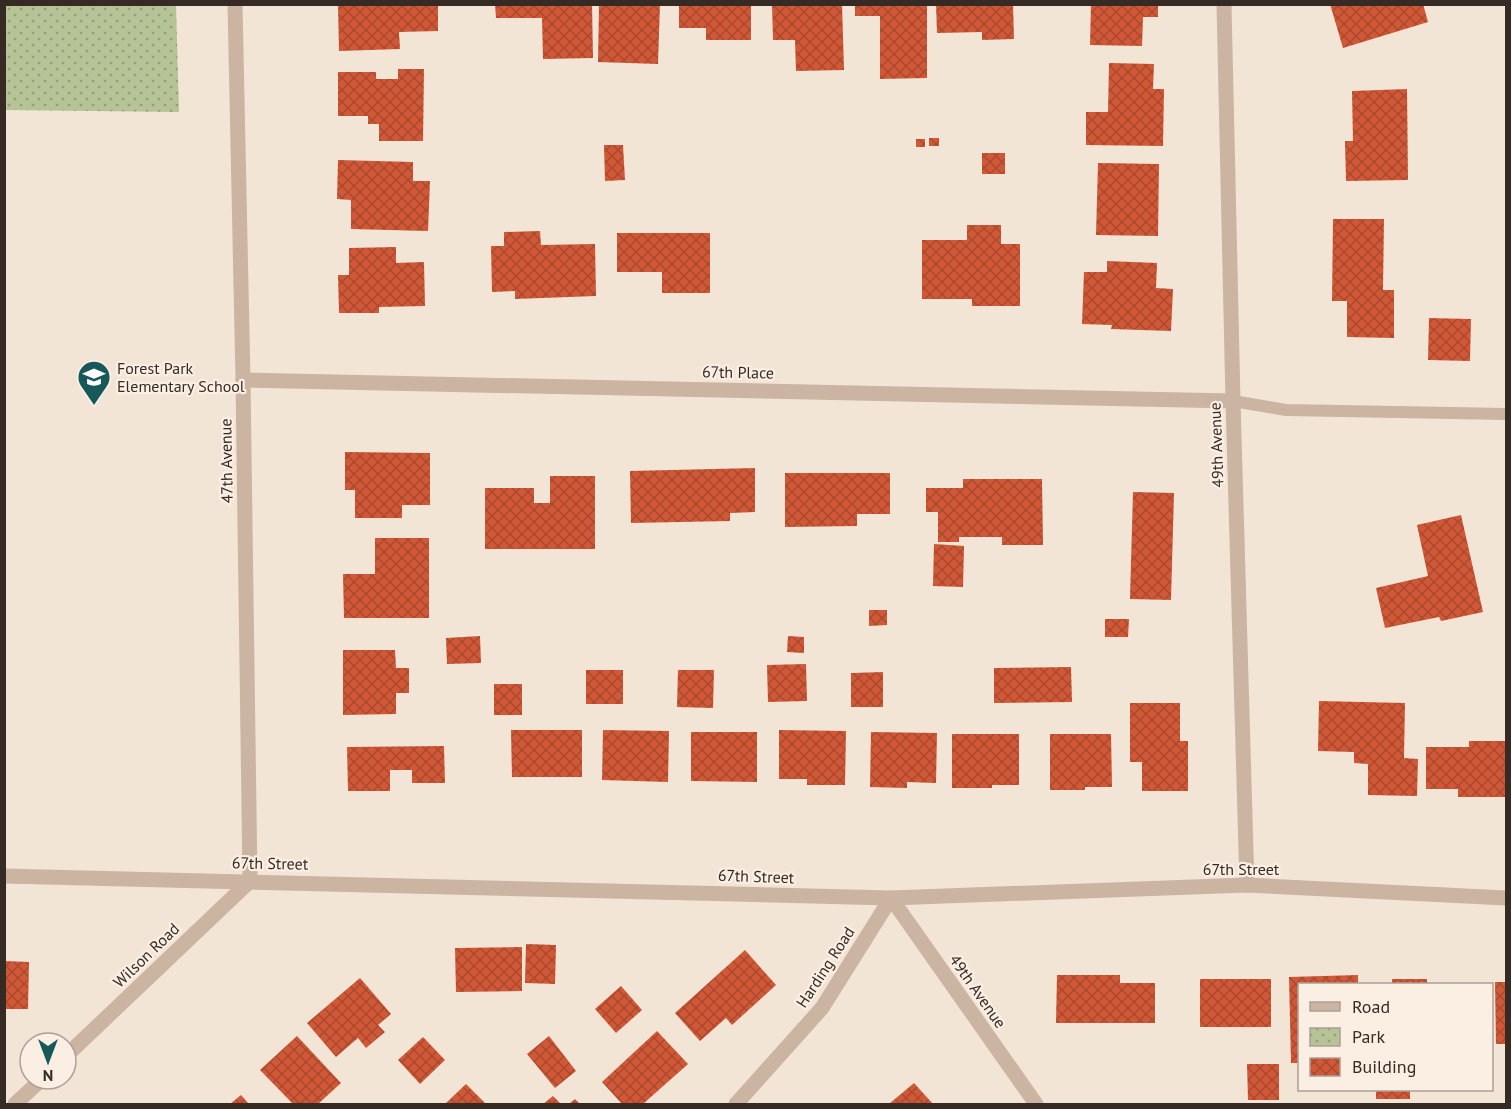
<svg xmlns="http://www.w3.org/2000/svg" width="1511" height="1109" font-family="'PT Sans',sans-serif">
<defs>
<pattern id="park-dots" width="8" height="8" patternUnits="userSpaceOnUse" patternTransform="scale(1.5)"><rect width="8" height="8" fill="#b5c396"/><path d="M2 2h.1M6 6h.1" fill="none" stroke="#949f7a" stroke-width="1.8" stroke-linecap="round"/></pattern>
<pattern id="building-cross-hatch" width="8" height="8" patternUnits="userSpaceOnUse" patternTransform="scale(1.5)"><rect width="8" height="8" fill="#d15837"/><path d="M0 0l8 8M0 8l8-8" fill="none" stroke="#aa492e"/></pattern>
</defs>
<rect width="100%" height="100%" fill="#f3e5d6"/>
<!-- park -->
<path fill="url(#park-dots)" d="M 5,4 L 176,5 L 179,112 L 5,110 Z"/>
<!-- building -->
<g fill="url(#building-cross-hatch)">
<path d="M 338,4 L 438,4 L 438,31 L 399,32 L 400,49 L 339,51 Z"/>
<path d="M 495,4 L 592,4 L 593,58 L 543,59 L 542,18 L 496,18 Z"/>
<path d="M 599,4 L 660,4 L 658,64 L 598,62 Z"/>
<path d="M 679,4 L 751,4 L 751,40 L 706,40 L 706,28 L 679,28 Z"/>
<path d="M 772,4 L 842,4 L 844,70 L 796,71 L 795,40 L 773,40 Z"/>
<path d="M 855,4 L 927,4 L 927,78 L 880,79 L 880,16 L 855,16 Z"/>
<path d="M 936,4 L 1013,4 L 1014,39 L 982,40 L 982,32 L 937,33 Z"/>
<path d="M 1091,4 L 1158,4 L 1158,17 L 1143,17 L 1142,46 L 1090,45 Z"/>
<path d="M 1330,4 L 1423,4 L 1428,22 L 1343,48 Z"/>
<path d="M 1109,63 L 1154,64 L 1153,89 L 1164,89 L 1163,146 L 1086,145 L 1086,112 L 1108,112 Z"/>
<path d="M 398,69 L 424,69 L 423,141 L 379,141 L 379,124 L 368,124 L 368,116 L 338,116 L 338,72 L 376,72 L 376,79 L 398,79 Z"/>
<path d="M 1407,89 L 1408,180 L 1346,181 L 1345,141 L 1353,141 L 1352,91 Z"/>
<rect x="929" y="138" width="10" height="8"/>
<rect x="916" y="139" width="9" height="8"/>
<path d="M 604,145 L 623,145 L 625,180 L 605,181 Z"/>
<rect x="982" y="153" width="23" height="21"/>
<path d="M 338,160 L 413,162 L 413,181 L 430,181 L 428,231 L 351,229 L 351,200 L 337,199 Z"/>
<path d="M 1098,163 L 1159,164 L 1158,236 L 1096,235 Z"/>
<path d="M 1333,219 L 1384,219 L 1383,290 L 1394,290 L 1394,338 L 1347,337 L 1347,301 L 1332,301 Z"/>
<path d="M 967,225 L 1001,225 L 1001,244 L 1020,244 L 1020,306 L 972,306 L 972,299 L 922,299 L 922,240 L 967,240 Z"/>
<path d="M 540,231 L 541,245 L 595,244 L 596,296 L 515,299 L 515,291 L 492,292 L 491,246 L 504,246 L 504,232 Z"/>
<path d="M 617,233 L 710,233 L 710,293 L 662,293 L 662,272 L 617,272 Z"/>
<path d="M 396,247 L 396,263 L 424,262 L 425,306 L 379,307 L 379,313 L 339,313 L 338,275 L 349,275 L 349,248 Z"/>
<path d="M 1107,261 L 1157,263 L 1156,288 L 1173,289 L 1171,331 L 1111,329 L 1112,325 L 1082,324 L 1084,272 L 1107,272 Z"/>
<path d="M 1429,318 L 1471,319 L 1470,361 L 1428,360 Z"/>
<path d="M 345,452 L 430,453 L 430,505 L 402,505 L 402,518 L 355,518 L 355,490 L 345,490 Z"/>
<path d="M 755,468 L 755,512 L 730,513 L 730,521 L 631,523 L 630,471 Z"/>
<path d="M 785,473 L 890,473 L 890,514 L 857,514 L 857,526 L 785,527 Z"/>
<path d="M 550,476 L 595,476 L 595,549 L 485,549 L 485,488 L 534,488 L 534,503 L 550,503 Z"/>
<path d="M 963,479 L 1042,479 L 1043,545 L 1002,545 L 1002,537 L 959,537 L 959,542 L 938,542 L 938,512 L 926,512 L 926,488 L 963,488 Z"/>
<path d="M 1133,492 L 1174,493 L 1171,600 L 1130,599 Z"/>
<path d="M 1461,515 L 1483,612 L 1441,621 L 1439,617 L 1385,628 L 1376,588 L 1428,576 L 1417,525 Z"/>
<path d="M 375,538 L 429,538 L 429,618 L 344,618 L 343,574 L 375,574 Z"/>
<path d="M 934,544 L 964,546 L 963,587 L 933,586 Z"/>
<path d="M 869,610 L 887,610 L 887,625 L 869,626 Z"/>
<path d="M 1105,619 L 1129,619 L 1128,637 L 1105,637 Z"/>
<path d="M 480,636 L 481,663 L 447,664 L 446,638 Z"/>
<path d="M 788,636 L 804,637 L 804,653 L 787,652 Z"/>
<path d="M 343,650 L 395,650 L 396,668 L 409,668 L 409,693 L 396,693 L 396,714 L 343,715 Z"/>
<path d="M 806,664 L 807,701 L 768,702 L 767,665 Z"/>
<path d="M 1071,667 L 1072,702 L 994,703 L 994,668 Z"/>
<rect x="586" y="670" width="37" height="34"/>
<path d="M 678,670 L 714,670 L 713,708 L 677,707 Z"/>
<path d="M 883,672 L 883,707 L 851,707 L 851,673 Z"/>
<rect x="494" y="684" width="28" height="31"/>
<path d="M 1319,701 L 1405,703 L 1404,758 L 1418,759 L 1417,796 L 1368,795 L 1368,764 L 1354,763 L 1354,752 L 1318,751 Z"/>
<path d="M 1130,703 L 1180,703 L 1180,741 L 1188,741 L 1188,791 L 1142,791 L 1142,762 L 1130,762 Z"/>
<path d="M 511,730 L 582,730 L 582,777 L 512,777 Z"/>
<path d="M 603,730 L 669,731 L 668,782 L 602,780 Z"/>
<path d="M 779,730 L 846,731 L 845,785 L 807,785 L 807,779 L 779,779 Z"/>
<path d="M 691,732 L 757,732 L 757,782 L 691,781 Z"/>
<path d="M 871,732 L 937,733 L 936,783 L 907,782 L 907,788 L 870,787 Z"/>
<path d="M 952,734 L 1019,734 L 1019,785 L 992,785 L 992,788 L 952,788 Z"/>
<path d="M 1050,734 L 1111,734 L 1112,787 L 1085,787 L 1085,790 L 1050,790 Z"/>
<path d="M 1469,741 L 1506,741 L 1506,797 L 1458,797 L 1458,789 L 1426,789 L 1426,747 L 1469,747 Z"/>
<path d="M 444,746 L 445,783 L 412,783 L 412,770 L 390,770 L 390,791 L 348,791 L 347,747 Z"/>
<path d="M 526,944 L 556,945 L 555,984 L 525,983 Z"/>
<path d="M 522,947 L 522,991 L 456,992 L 455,948 Z"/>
<path d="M 745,950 L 776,985 L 732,1025 L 726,1018 L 700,1041 L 675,1013 Z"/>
<path d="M 4,961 L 29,962 L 28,1009 L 4,1009 Z"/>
<path d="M 1057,975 L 1120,975 L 1120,983 L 1155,983 L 1155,1023 L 1056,1023 Z"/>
<path d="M 1358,975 L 1358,984 L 1300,984 L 1300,1063 L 1291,1063 L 1289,977 Z"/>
<path d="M 360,978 L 391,1014 L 378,1025 L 385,1032 L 366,1048 L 358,1038 L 336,1057 L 307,1023 Z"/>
<rect x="1200" y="979" width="71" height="48"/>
<rect x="1392" y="979" width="35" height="5"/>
<path d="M 1495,982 L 1506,982 L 1506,1044 L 1496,1044 Z"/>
<path d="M 621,986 L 642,1010 L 616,1033 L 595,1009 Z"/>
<path d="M 657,1031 L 688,1064 L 643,1104 L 622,1104 L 602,1082 Z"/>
<path d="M 297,1036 L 341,1083 L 318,1104 L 293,1104 L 260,1070 Z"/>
<path d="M 549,1036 L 576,1071 L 555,1088 L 527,1054 Z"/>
<path d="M 423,1037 L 445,1060 L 420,1084 L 398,1060 Z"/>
<path d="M 1247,1064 L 1279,1064 L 1279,1100 L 1248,1100 Z"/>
<path d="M 914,1083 L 933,1104 L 889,1104 Z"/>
<path d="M 466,1084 L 486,1104 L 445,1104 Z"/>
<rect x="1376" y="1090" width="34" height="9"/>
<path d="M 241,1095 L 249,1104 L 230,1104 Z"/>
<path d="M 553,1096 L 561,1104 L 543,1104 Z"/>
<path d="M 575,1099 L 580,1104 L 569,1104 Z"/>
</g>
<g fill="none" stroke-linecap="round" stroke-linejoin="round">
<!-- service -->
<path stroke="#ccb4a2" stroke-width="12" d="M 1233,401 L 1286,410 L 1506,414"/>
<!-- minor -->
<g stroke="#ccb4a2" stroke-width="15">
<path d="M 1224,4 L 1233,401 L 1247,885"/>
<path d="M 243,380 L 1233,401"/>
<path d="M 66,1056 L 250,881 L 243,380 L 235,4"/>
<path d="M 15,1104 L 42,1079"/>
<path d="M 736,1104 L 822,1008 L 891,898 L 1036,1104"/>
</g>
<!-- tertiary -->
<path stroke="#ccb4a2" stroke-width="15" d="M 4,876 L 891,898 L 1247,885 L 1506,898"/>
</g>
<!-- icons -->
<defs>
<symbol id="school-pin" viewBox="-11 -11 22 30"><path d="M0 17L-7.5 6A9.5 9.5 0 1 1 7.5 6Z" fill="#17585a" stroke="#fbefe3"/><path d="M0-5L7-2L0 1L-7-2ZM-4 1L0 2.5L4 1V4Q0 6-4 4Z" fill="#fff"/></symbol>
</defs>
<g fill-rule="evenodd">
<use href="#school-pin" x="75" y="358" width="38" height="52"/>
</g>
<g text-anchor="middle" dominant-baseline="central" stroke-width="4.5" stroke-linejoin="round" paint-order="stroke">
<!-- poi labels -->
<g font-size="16" fill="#362a25" stroke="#fbefe3" text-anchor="start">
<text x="117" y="368">Forest Park<tspan x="117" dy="18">Elementary School</tspan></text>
</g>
<!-- street labels -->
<g font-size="16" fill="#362a25" stroke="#fbefe3">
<text transform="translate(738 372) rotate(1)">67th Place</text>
<text transform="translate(1216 445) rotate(-92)">49th Avenue</text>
<text transform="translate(226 461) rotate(-91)">47th Avenue</text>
<text transform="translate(270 863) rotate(1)">67th Street</text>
<text x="1241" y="869">67th Street</text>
<text transform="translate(756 876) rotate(2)">67th Street</text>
<text transform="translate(146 955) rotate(-44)">Wilson Road</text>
<text transform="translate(825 967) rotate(-57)">Harding Road</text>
<text transform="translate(978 991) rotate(55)">49th Avenue</text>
</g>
</g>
<!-- border -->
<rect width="1511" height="1109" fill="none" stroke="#362a25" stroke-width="12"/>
<!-- legend -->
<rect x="1298" y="983" width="195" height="108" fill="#fbefe3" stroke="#aca097" stroke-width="1.5"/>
<rect x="1310" y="1002" width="30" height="9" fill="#ccb4a2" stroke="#aca097" stroke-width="1.5"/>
<text x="1352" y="1013" font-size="18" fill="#362a25">Road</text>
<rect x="1310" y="1028" width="30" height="18" fill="url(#park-dots)" stroke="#aca097" stroke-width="1.5"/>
<text x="1352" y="1043" font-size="18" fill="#362a25">Park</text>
<rect x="1310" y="1058" width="30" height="18" fill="url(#building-cross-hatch)" stroke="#aca097" stroke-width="1.5"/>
<text x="1352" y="1073" font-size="18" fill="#362a25">Building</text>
<!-- north arrow -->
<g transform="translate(48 1061) rotate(180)"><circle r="28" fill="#fbefe3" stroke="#aca097" stroke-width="1.5"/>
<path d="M0-4.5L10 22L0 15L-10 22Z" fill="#17585a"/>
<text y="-9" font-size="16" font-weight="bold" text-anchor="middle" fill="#362a25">N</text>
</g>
</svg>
